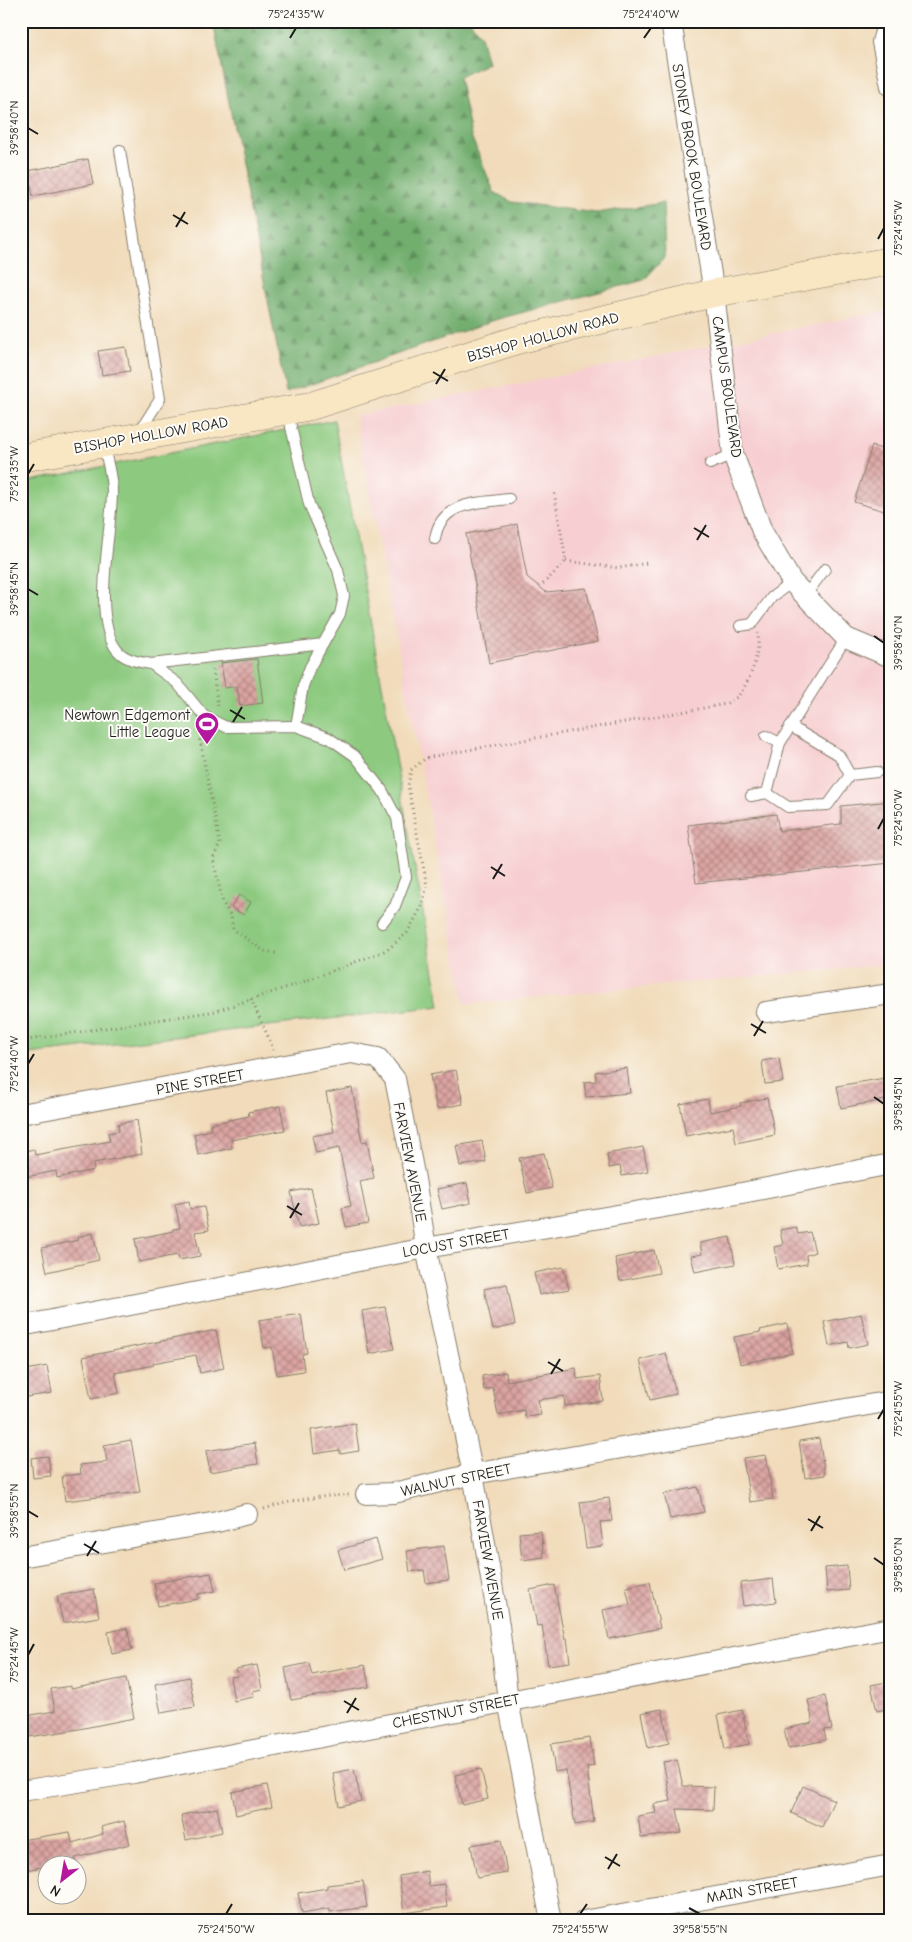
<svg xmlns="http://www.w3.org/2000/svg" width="912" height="1942" font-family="'Comic Neue',sans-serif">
<defs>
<pattern id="forest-firs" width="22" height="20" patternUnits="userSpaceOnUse" patternTransform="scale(1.25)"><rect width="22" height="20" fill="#72ae6e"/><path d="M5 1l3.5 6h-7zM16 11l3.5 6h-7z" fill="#5d8d5a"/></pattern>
<pattern id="building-cross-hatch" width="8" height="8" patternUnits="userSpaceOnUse" patternTransform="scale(1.25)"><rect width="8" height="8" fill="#dba4a2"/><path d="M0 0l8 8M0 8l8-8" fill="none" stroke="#b18583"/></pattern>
</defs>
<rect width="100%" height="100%" fill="#fdfcf7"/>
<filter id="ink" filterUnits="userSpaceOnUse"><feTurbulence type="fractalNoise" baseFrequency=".02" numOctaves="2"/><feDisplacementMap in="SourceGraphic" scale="10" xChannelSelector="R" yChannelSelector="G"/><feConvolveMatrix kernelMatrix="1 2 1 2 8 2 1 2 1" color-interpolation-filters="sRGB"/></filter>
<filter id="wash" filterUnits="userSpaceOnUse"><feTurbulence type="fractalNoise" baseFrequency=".0096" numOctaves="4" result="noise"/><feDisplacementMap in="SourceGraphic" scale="20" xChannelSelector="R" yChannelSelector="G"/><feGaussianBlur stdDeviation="1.12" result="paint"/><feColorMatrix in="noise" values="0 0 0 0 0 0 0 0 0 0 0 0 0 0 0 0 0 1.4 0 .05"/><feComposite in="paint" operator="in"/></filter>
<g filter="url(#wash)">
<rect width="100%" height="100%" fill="#f1dbba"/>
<!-- built -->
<path fill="#f7cfd2" d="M 891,310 L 891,964 L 465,1004 L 355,416 Z"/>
<!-- grass -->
<path fill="#8dca80" stroke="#54734e" d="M 334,420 L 440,1006 L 21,1055 L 21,483 Z"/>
<!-- forest -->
<path fill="url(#forest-firs)" stroke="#476545" d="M 213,21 L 470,21 L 481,36 L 488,63 L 459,77 L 471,136 L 494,192 L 512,202 L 596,213 L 663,203 L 665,257 L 644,280 L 498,319 L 286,393 Z"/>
<g id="blocks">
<!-- building -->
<g fill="url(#building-cross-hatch)">
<path d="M 88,159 L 93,184 L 33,196 L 28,171 Z"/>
<path d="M 126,347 L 130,371 L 102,375 L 98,351 Z"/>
<path d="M 872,446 L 891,452 L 891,513 L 854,502 Z"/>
<path d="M 517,524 L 527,577 L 546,592 L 586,588 L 598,641 L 489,663 L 466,534 Z"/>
<path d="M 257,659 L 263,703 L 240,706 L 237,686 L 225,688 L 221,663 Z"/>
<path d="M 891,801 L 891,863 L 696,883 L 688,825 L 776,814 L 779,831 L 841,824 L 841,806 Z"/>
<path d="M 239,895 L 251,902 L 244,915 L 231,908 Z"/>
<path d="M 779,1058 L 783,1082 L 765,1084 L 762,1061 Z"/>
<path d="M 627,1068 L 630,1093 L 586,1097 L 584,1082 L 596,1081 L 595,1072 Z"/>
<path d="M 456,1070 L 463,1104 L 437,1109 L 430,1075 Z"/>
<path d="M 891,1077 L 891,1099 L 841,1108 L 837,1086 Z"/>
<path d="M 352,1088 L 362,1142 L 367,1141 L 374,1178 L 360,1181 L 368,1223 L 346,1227 L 342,1208 L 351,1206 L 339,1148 L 316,1153 L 312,1136 L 334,1132 L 326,1093 Z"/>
<path d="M 767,1098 L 775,1135 L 736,1143 L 733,1127 L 686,1136 L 680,1104 L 708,1099 L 710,1112 L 741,1106 L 740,1103 Z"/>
<path d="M 280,1106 L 285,1130 L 231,1140 L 232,1148 L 198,1155 L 194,1134 L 211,1130 L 210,1124 L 249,1116 L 248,1112 Z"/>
<path d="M 137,1120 L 142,1154 L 93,1163 L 94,1170 L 57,1178 L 56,1171 L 21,1178 L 21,1152 L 34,1149 L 35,1155 L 110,1141 L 108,1133 L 119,1131 L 118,1124 Z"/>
<path d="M 482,1141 L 486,1162 L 460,1166 L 456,1146 Z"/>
<path d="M 643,1147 L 648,1171 L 622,1176 L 620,1166 L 609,1168 L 607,1154 Z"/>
<path d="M 544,1153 L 552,1188 L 527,1193 L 519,1158 Z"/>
<path d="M 467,1183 L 471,1203 L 442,1209 L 437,1189 Z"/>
<path d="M 311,1188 L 319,1223 L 299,1227 L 291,1192 Z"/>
<path d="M 189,1201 L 190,1209 L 204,1207 L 209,1230 L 195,1232 L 200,1256 L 179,1260 L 178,1255 L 139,1262 L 135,1239 L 173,1231 L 173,1229 L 180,1228 L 175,1204 Z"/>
<path d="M 796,1227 L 798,1234 L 810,1232 L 815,1252 L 806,1255 L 807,1264 L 778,1269 L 774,1247 L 783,1245 L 780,1230 Z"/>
<path d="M 93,1233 L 99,1260 L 47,1272 L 42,1248 L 79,1240 L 78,1237 Z"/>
<path d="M 730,1237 L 735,1264 L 695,1272 L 691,1256 L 702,1254 L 700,1243 Z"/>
<path d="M 654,1250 L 659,1273 L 620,1281 L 615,1258 Z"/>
<path d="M 563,1267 L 569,1289 L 539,1295 L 534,1273 Z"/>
<path d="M 507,1284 L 515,1325 L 493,1330 L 484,1289 Z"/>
<path d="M 385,1307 L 394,1349 L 369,1354 L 362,1311 Z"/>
<path d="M 301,1314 L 307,1353 L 302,1354 L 304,1371 L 277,1375 L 272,1347 L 264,1348 L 259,1320 Z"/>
<path d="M 861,1314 L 868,1344 L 849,1348 L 848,1342 L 829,1346 L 824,1322 Z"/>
<path d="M 787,1324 L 793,1353 L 740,1364 L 734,1337 L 761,1332 L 760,1330 Z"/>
<path d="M 216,1330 L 224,1368 L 200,1373 L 196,1355 L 153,1363 L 154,1365 L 115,1373 L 119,1393 L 91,1399 L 83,1357 Z"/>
<path d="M 666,1353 L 676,1394 L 650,1400 L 640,1360 Z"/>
<path d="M 47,1366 L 52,1393 L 21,1398 L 21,1371 Z"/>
<path d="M 576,1368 L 577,1379 L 600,1376 L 603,1401 L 565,1406 L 564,1396 L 538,1400 L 541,1415 L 525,1417 L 524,1410 L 498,1415 L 493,1388 L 484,1390 L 482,1376 L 506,1372 L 507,1381 Z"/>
<path d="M 355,1423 L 359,1451 L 340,1454 L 340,1450 L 314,1454 L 311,1430 Z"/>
<path d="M 819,1438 L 825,1475 L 805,1478 L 799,1441 Z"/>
<path d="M 131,1440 L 140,1492 L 65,1501 L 62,1476 L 81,1474 L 80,1465 L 107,1462 L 104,1445 Z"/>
<path d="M 255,1443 L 258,1464 L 210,1472 L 206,1451 Z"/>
<path d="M 766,1455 L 773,1499 L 750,1502 L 743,1458 Z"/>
<path d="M 48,1456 L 51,1476 L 33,1478 L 31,1458 Z"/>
<path d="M 698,1487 L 704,1512 L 670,1519 L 664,1494 Z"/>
<path d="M 609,1498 L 612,1521 L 600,1522 L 603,1546 L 586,1548 L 580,1502 Z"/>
<path d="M 541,1531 L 544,1557 L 522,1560 L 519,1533 Z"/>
<path d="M 376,1539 L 382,1559 L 344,1570 L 338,1550 Z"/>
<path d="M 444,1546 L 449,1580 L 426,1583 L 424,1570 L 410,1572 L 407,1551 Z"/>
<path d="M 847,1566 L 849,1590 L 827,1592 L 825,1568 Z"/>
<path d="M 211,1573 L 215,1591 L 198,1594 L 198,1599 L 158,1606 L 154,1583 Z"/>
<path d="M 773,1579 L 776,1602 L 743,1606 L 740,1583 Z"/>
<path d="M 650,1582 L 660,1628 L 609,1639 L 603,1610 L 630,1605 L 626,1587 Z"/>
<path d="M 554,1585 L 565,1639 L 567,1638 L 570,1662 L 548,1665 L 542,1625 L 537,1626 L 530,1590 Z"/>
<path d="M 94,1589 L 99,1617 L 63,1623 L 57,1596 Z"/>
<path d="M 127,1628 L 132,1650 L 112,1654 L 108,1632 Z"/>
<path d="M 309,1663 L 312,1675 L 365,1665 L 369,1687 L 291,1700 L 285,1668 Z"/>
<path d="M 257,1665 L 262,1689 L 253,1691 L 254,1697 L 234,1701 L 230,1677 L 238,1676 L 236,1669 Z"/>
<path d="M 189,1677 L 195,1707 L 161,1713 L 155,1684 Z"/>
<path d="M 126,1678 L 134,1718 L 79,1729 L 29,1737 L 25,1716 L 55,1711 L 51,1689 L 71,1686 L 71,1689 Z"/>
<path d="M 891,1681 L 891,1708 L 877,1711 L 871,1685 Z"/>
<path d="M 825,1696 L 832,1729 L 824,1730 L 826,1740 L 788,1748 L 784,1729 L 813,1723 L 808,1700 Z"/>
<path d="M 662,1709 L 669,1743 L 648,1748 L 641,1713 Z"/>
<path d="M 742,1710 L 749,1744 L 725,1749 L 718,1715 Z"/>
<path d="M 590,1738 L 594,1766 L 587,1767 L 594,1822 L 575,1825 L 566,1770 L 555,1772 L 551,1744 Z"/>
<path d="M 677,1760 L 683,1786 L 714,1787 L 713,1810 L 677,1809 L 682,1833 L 641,1838 L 638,1816 L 656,1813 L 654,1804 L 671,1801 L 663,1762 Z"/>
<path d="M 354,1769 L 361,1801 L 339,1806 L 333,1773 Z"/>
<path d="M 481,1769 L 488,1799 L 462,1805 L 455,1775 Z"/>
<path d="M 267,1785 L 272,1807 L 236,1815 L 232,1792 Z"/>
<path d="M 803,1786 L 834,1800 L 822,1827 L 791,1813 Z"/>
<path d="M 217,1808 L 222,1832 L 186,1840 L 181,1815 Z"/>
<path d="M 124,1821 L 130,1844 L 75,1858 L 75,1861 L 48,1864 L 48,1866 L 25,1870 L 21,1840 L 70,1832 L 72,1843 L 103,1834 L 101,1827 Z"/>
<path d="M 501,1840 L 507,1873 L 477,1878 L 471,1845 Z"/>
<path d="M 427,1871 L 429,1886 L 444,1884 L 447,1907 L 404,1913 L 399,1876 Z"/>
<path d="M 363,1881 L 367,1907 L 330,1912 L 330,1908 L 302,1913 L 298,1893 L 327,1888 L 327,1885 Z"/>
</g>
</g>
</g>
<g filter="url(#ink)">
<use href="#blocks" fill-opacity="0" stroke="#867c6b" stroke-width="1"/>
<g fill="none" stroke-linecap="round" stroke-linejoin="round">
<defs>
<g id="lane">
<path d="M 120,150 L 160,399 L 143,426 L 142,433"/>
<path d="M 289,411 L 291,427 L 309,504 L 338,570 L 344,596 L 340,614 L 310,667 L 303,686 L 296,726"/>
<path d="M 103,444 C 107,460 112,476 112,492 C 112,533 91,617 117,650 C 125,660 139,662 151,664 L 323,644"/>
<path d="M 710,464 L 733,454"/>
<path d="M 435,539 C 440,501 479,503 509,499"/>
<path d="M 805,596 L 825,569"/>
<path d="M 740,626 L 752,624 L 772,597 L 792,582"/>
<path d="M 151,664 L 177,683 L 204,716 L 226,727 L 296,726 L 329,738 L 355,756 L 382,790 L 397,818 L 406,877 L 395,906 L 382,923"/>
<path d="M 790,726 L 839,755 L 850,775 L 828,805 L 788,807 L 767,793 L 780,743 L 846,638"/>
<path d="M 766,736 L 780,743"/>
<path d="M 850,775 L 877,772"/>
<path d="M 751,796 L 767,793"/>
</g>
<g id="street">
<path d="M 671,21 L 714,293 L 733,454 L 762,531 L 792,582 L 846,638 L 891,657"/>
<path d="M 891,24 L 887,25 L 882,42 L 891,86"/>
<path d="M 766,1012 L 891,994"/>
<path d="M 21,1114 L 351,1053 L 378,1058 L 395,1079 L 415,1179 L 426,1248 L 473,1474 L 499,1625 L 508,1701 L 551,1921"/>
<path d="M 21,1326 L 426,1248 L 716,1198 L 891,1164"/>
<path d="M 366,1494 L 394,1493 L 473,1474 L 891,1401"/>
<path d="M 21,1557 L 217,1522 L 247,1514"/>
<path d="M 21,1791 L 134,1773 L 891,1628"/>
<path d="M 584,1921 L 891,1865"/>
</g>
<path id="secondary" d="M 21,458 L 311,406 L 517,340 L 714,293 L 891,261"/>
</defs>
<!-- lane casing -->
<use href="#lane" stroke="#867c6b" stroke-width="12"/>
<!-- street casing -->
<use href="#street" stroke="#867c6b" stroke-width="22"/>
<!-- secondary casing -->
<use href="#secondary" stroke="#867c6b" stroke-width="29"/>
<!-- path -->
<g stroke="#867c6b" stroke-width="3" stroke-dasharray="1 4" stroke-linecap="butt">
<path d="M 566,561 L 619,568 L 648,563"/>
<path d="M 543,584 L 566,561 L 554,491"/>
<path d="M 213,670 L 218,708"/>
<path d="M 205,731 L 200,740 L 220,844 L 213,859 L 223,903 L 231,916 L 233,929 L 264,951 L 276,953"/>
<path d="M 251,999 L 271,1043 L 273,1050"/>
<path d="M 21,1041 L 216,1011 L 300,983 L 387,950 L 407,933 L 422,906 L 427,886 L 408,786 L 411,770 L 426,758 L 440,755 L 726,704 C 730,701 735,699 739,695 C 751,679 760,653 758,633"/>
<path d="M 264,1509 C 292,1500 319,1496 349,1495"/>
</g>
<!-- lane -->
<use href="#lane" stroke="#fff" stroke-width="10"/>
<!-- street -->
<use href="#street" stroke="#fff" stroke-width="20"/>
<!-- secondary -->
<use href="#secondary" stroke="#f9e7c3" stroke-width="28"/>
</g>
</g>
<!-- ticks -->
<path fill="none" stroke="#1c1c1c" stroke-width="2" d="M 290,38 L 296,28M 644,38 L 651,28M 28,128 L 38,134M 173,215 L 188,224M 176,227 L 185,212M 878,239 L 884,228M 433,372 L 448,381M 436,384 L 445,369M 28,474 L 34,464M 694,528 L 709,537M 697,540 L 706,525M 28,589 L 38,595M 874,636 L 884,643M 230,710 L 245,719M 233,722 L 242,707M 878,829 L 884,818M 491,867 L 505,876M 493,879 L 502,864M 751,1024 L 766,1033M 754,1036 L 763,1021M 28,1064 L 34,1054M 874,1097 L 884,1104M 287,1206 L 302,1215M 290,1218 L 299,1203M 548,1362 L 563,1371M 551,1374 L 560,1359M 878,1419 L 884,1409M 28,1511 L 38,1517M 808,1519 L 823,1528M 811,1531 L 820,1516M 84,1544 L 99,1553M 87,1556 L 96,1541M 874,1558 L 884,1565M 28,1655 L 34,1644M 344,1701 L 359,1710M 347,1713 L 356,1698M 605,1857 L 620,1866M 608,1869 L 617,1854M 689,1908 L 700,1914M 226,1914 L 232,1904M 580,1914 L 587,1904"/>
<!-- icons -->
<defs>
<symbol id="stadium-pin" viewBox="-11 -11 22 30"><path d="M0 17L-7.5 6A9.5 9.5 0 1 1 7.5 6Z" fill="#b5179e" stroke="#fdfcf7"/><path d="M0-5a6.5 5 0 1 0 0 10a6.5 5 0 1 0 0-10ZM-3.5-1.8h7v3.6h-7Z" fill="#fff"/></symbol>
</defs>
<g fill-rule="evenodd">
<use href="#stadium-pin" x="193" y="710" width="28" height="38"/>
</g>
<g text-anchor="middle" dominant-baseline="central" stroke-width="4" stroke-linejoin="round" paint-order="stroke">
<!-- street labels -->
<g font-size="15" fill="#1c1c1c" stroke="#fdfcf7">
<text transform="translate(692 157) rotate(81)">STONEY BROOK BOULEVARD</text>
<text transform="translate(543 337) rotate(-15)">BISHOP HOLLOW ROAD</text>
<text transform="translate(727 387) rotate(82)">CAMPUS BOULEVARD</text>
<text transform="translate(151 435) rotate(-10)">BISHOP HOLLOW ROAD</text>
<text transform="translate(200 1082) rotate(-10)">PINE STREET</text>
<text transform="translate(410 1162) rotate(79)">FARVIEW AVENUE</text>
<text transform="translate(456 1243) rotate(-10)">LOCUST STREET</text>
<text transform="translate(456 1480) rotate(-12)">WALNUT STREET</text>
<text transform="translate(488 1560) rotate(80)">FARVIEW AVENUE</text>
<text transform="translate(456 1711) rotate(-11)">CHESTNUT STREET</text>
<text transform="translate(752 1890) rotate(-10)">MAIN STREET</text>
</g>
<!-- poi labels -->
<g font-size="15" fill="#1c1c1c" stroke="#fdfcf7" text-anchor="end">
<text x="190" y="715">Newtown Edgemont<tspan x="190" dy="17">Little League</tspan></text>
</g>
</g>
<!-- margin -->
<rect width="912" height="1942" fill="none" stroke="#fdfcf7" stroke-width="55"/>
<!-- north arrow -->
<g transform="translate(62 1880) rotate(211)"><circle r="24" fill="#fdfcf7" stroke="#a3a29f"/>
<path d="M0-4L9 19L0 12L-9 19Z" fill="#b5179e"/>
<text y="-8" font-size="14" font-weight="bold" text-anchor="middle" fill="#1c1c1c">N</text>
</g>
<rect x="28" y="28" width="856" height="1886" fill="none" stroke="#1c1c1c" stroke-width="2"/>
<g font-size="12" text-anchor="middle" fill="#1c1c1c">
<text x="296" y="18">75°24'35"W</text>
<text x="651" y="18">75°24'40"W</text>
<text transform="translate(14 128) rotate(-90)" y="4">39°58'40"N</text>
<text transform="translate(898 228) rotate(-90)" y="4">75°24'45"W</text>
<text transform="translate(14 474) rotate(-90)" y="4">75°24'35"W</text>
<text transform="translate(14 589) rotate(-90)" y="4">39°58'45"N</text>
<text transform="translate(898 643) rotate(-90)" y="4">39°58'40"N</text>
<text transform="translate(898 818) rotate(-90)" y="4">75°24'50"W</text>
<text transform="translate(14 1064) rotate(-90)" y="4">75°24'40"W</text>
<text transform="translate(898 1104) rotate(-90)" y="4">39°58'45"N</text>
<text transform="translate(898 1409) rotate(-90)" y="4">75°24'55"W</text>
<text transform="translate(14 1511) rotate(-90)" y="4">39°58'55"N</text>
<text transform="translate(898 1565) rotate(-90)" y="4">39°58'50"N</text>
<text transform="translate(14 1655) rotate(-90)" y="4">75°24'45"W</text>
<text x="226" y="1933">75°24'50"W</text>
<text x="580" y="1933">75°24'55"W</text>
<text x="700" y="1933">39°58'55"N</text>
</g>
</svg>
